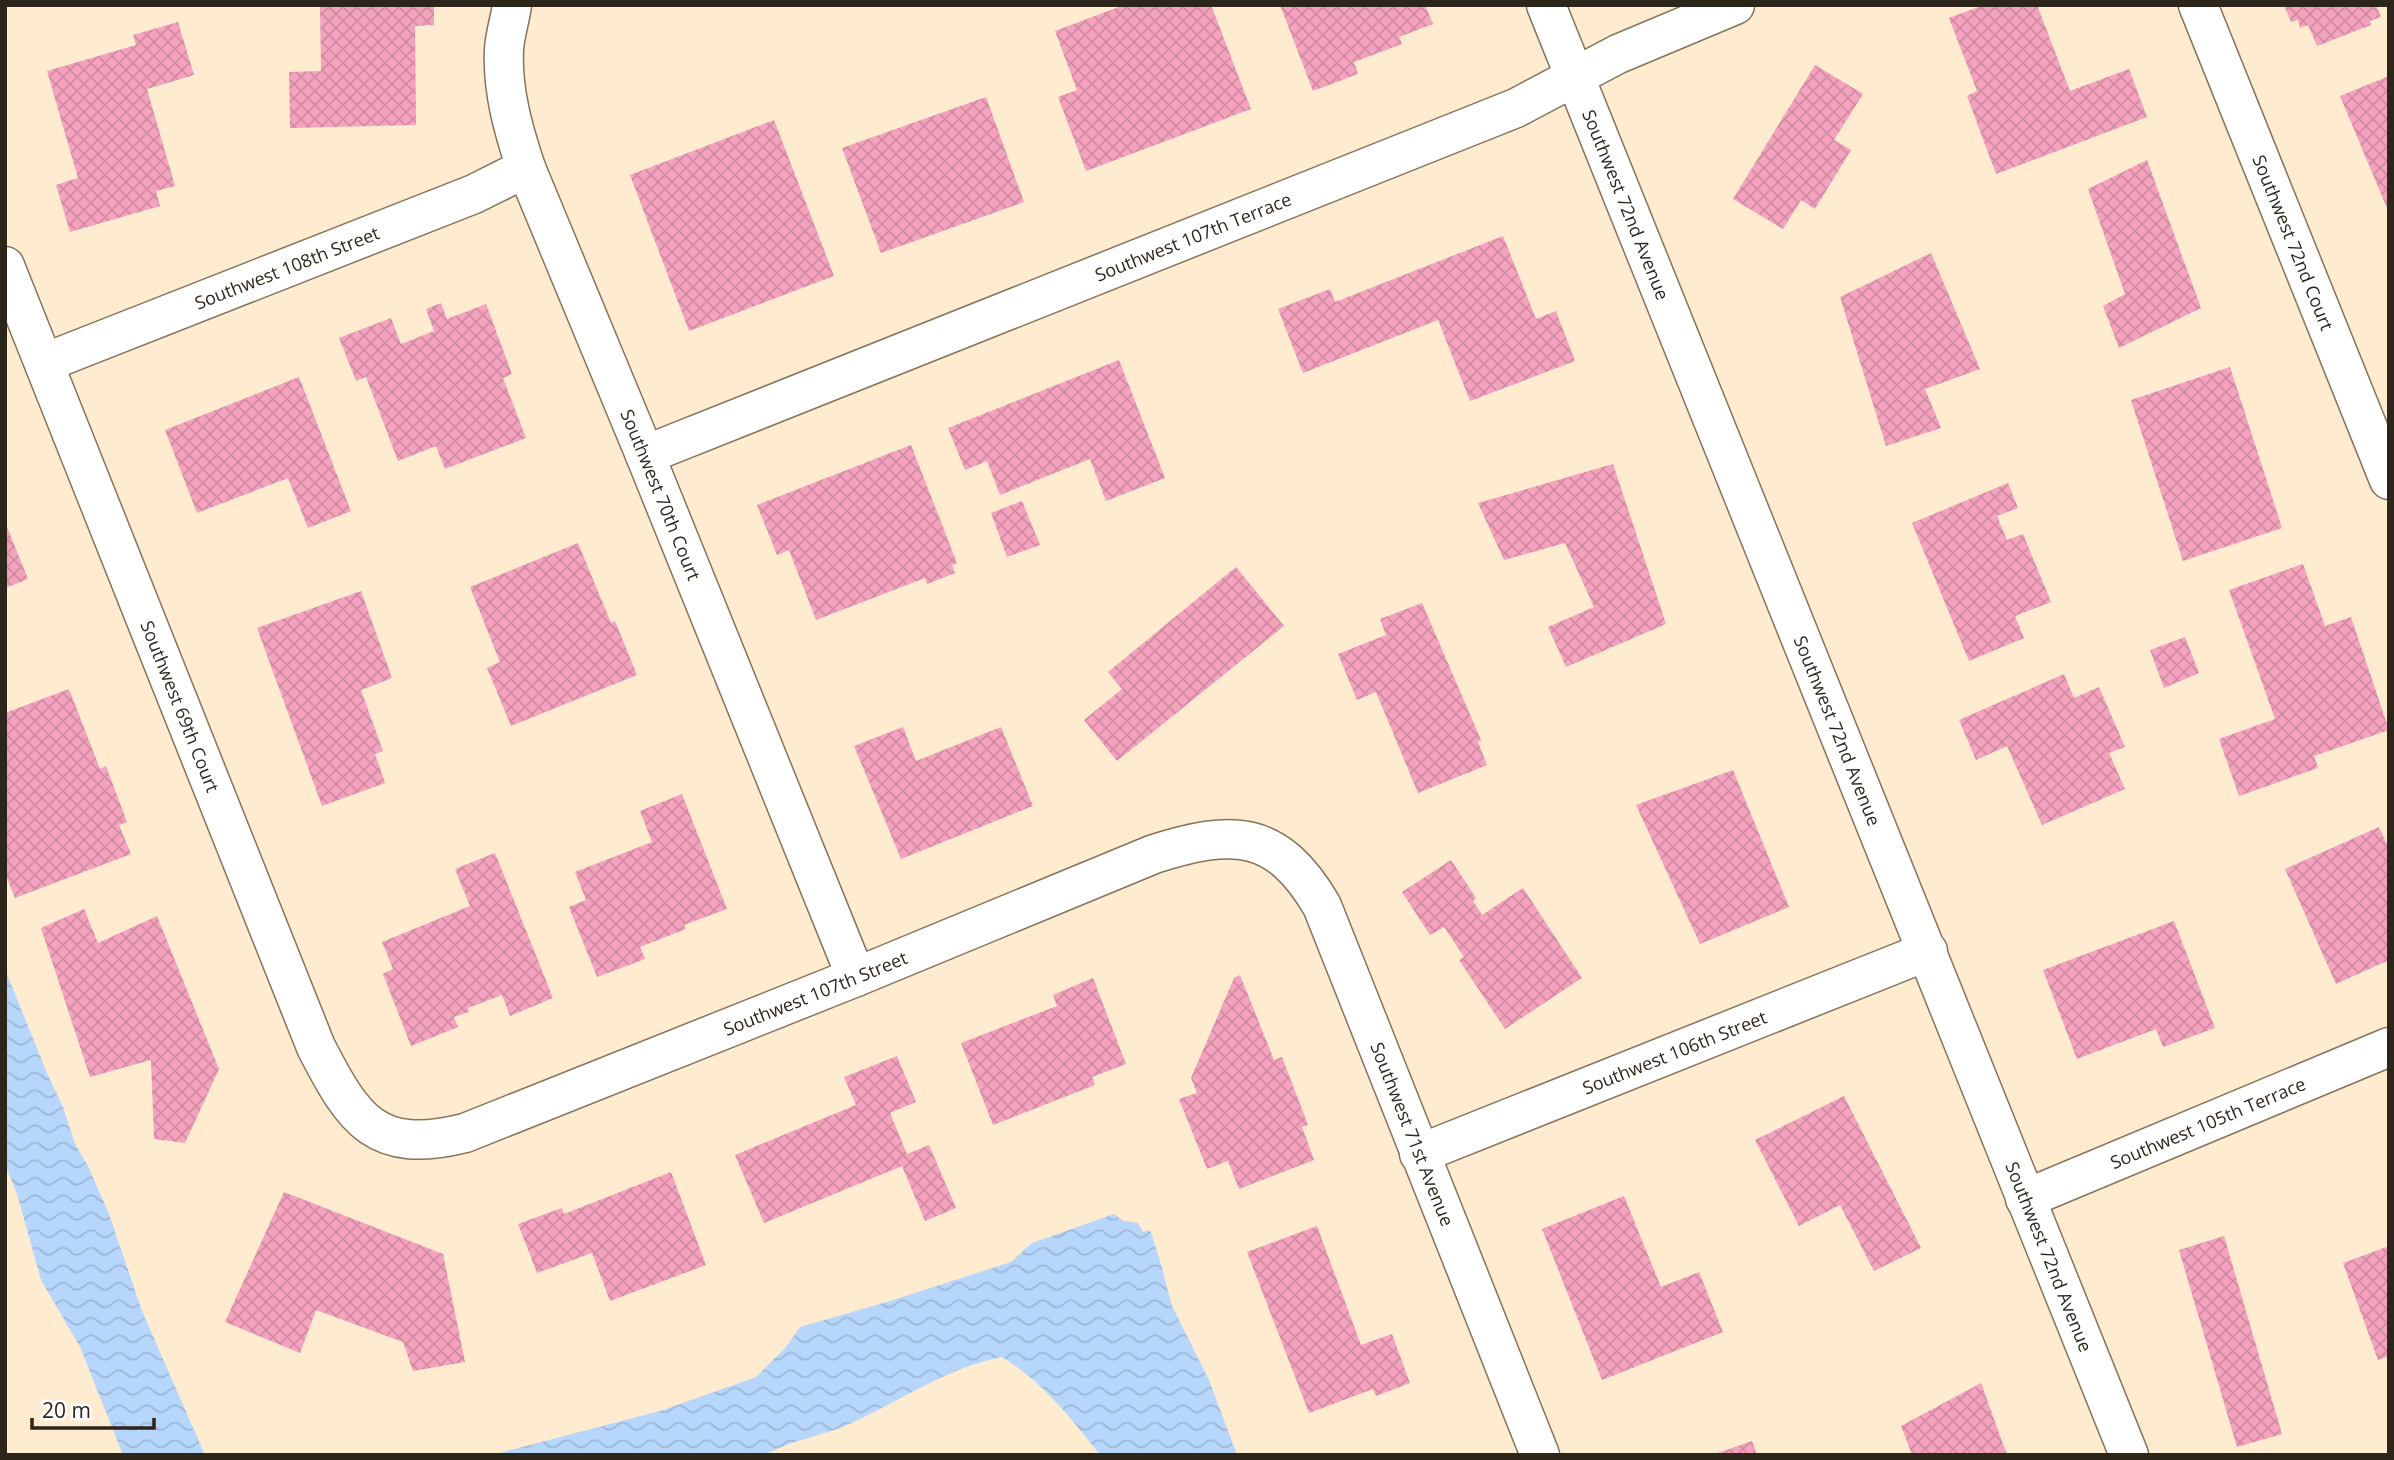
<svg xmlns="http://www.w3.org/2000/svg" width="2394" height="1460" font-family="'Open Sans',sans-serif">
<defs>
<pattern id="water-waves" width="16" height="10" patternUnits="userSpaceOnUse" patternTransform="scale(1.75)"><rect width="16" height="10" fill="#b6d6fb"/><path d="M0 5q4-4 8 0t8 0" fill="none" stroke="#9db8d7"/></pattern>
<pattern id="building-cross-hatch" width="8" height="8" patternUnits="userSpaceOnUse" patternTransform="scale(1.75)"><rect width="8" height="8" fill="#f4a2be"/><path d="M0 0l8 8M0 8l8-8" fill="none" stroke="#d18ba3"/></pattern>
</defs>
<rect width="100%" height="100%" fill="#ffebd0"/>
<!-- water -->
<g fill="url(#water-waves)">
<path d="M 5,969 L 47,1073 L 63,1107 L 75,1144 L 88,1166 L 109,1214 L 142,1311 L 205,1455 L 123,1455 L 80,1347 L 41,1280 L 17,1194 L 5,1164 Z"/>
<path d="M 1114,1214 L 1123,1221 L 1138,1223 L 1143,1232 L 1150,1230 L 1159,1257 L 1172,1306 L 1209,1380 L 1237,1455 L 1100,1455 C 1071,1418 1042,1381 1002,1357 C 949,1367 901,1400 852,1423 C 824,1436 793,1439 765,1455 L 492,1455 L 663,1410 L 756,1377 L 786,1347 L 800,1327 L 890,1301 L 1011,1262 L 1032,1243 Z"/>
</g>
<!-- building -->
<g fill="url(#building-cross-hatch)">
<path d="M 320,5 L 434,5 L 434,25 L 415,26 L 416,125 L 290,128 L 289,72 L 321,71 Z"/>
<path d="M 1124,5 L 1211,5 L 1251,109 L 1086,171 L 1058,97 L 1077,90 L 1055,31 Z"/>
<path d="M 1280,5 L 1425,5 L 1433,24 L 1399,37 L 1402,44 L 1354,62 L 1358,74 L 1313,91 Z"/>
<path d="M 1984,5 L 2037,5 L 2070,91 L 2129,69 L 2147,117 L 1996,174 L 1967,96 L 1977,91 L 1949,18 Z"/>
<path d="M 2284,5 L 2376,5 L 2381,17 L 2370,21 L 2371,25 L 2317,46 L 2308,25 L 2300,28 L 2298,20 L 2291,22 Z"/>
<path d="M 178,22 L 194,75 L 147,89 L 175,186 L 156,191 L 160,206 L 70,232 L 56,185 L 78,178 L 47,71 L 136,45 L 133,35 Z"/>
<path d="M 1815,65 L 1863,94 L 1834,140 L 1851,150 L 1815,209 L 1801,200 L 1783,229 L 1733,199 Z"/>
<path d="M 2389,76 L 2389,213 L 2340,96 Z"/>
<path d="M 986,97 L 1024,202 L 881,253 L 842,148 Z"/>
<path d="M 774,120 L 834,276 L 689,331 L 630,175 Z"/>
<path d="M 2147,160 L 2201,308 L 2119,348 L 2103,306 L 2125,294 L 2088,189 Z"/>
<path d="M 1503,236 L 1536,319 L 1556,311 L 1575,361 L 1470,401 L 1438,320 L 1303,373 L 1278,309 L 1330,289 L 1335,302 Z"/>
<path d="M 1931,253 L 1980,369 L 1925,389 L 1941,428 L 1886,446 L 1840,297 Z"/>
<path d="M 441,303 L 447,319 L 486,304 L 512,374 L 503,378 L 526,438 L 445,469 L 436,446 L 398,461 L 366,377 L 356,381 L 339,338 L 391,318 L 401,344 L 434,331 L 426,309 Z"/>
<path d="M 1119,360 L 1165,478 L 1106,501 L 1090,459 L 1000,495 L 987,461 L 965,470 L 948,428 Z"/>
<path d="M 2230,367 L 2282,528 L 2183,561 L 2131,400 Z"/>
<path d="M 299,377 L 351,511 L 308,528 L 288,478 L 197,513 L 165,430 Z"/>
<path d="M 911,445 L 957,563 L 952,565 L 955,573 L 927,584 L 925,578 L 816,620 L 789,550 L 777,555 L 757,505 Z"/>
<path d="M 1613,464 L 1666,624 L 1566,667 L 1548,627 L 1594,607 L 1565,543 L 1504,560 L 1478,503 Z"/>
<path d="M 2008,483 L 2018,508 L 1997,516 L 2007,540 L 2023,534 L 2051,602 L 2015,616 L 2024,638 L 1969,661 L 1912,523 Z"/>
<path d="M 1022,501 L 1040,545 L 1007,557 L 991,513 Z"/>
<path d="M 5,522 L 28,579 L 5,588 Z"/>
<path d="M 578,543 L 611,623 L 615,621 L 637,675 L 511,726 L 487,668 L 500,662 L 470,587 Z"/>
<path d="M 2303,564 L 2325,626 L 2351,617 L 2389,730 L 2314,756 L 2318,768 L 2239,796 L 2219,739 L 2275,719 L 2229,590 Z"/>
<path d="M 1236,567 L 1284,626 L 1117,761 L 1084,720 L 1122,689 L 1108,672 Z"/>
<path d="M 361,591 L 392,678 L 361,690 L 383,751 L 375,754 L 385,783 L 322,806 L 257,628 Z"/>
<path d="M 1422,603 L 1481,740 L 1478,742 L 1487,765 L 1418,793 L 1376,692 L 1357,700 L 1338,654 L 1386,635 L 1380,619 Z"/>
<path d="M 2185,637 L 2199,673 L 2164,688 L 2150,650 Z"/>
<path d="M 2064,674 L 2074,698 L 2099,687 L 2125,747 L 2109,753 L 2125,789 L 2042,825 L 2007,746 L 1976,760 L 1959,720 Z"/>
<path d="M 69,689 L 100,769 L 106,766 L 127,822 L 119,825 L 131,854 L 15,898 L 5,873 L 5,713 Z"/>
<path d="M 903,727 L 916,761 L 1001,727 L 1033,806 L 901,859 L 854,746 Z"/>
<path d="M 1733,770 L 1789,907 L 1700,944 L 1636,805 Z"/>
<path d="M 682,794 L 727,909 L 684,925 L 686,929 L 640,947 L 645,959 L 597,977 L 569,907 L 586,900 L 575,872 L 652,842 L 640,811 Z"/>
<path d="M 2379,827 L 2389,849 L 2389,960 L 2336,984 L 2285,869 Z"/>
<path d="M 495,853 L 553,998 L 510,1016 L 502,995 L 468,1008 L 469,1012 L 454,1017 L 458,1027 L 411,1046 L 383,974 L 393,969 L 382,942 L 470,906 L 455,869 Z"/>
<path d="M 1451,860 L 1476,898 L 1473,901 L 1482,915 L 1523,888 L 1582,978 L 1505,1029 L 1459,960 L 1464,957 L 1444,927 L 1430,935 L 1402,892 Z"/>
<path d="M 84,909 L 98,943 L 157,916 L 219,1069 L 185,1143 L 154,1139 L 151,1060 L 90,1077 L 41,928 Z"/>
<path d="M 2174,921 L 2215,1028 L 2163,1047 L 2156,1029 L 2077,1059 L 2043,970 Z"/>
<path d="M 1240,975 L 1274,1060 L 1282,1057 L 1308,1125 L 1302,1127 L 1314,1160 L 1239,1189 L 1228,1161 L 1207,1169 L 1179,1099 L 1197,1093 L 1191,1078 L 1234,978 Z"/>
<path d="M 1093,978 L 1126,1064 L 1092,1077 L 1095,1085 L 993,1125 L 961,1043 L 1057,1006 L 1053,995 Z"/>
<path d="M 897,1056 L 916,1102 L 890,1113 L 907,1154 L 929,1145 L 956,1208 L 925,1221 L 902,1166 L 764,1223 L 735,1155 L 856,1105 L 844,1077 Z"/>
<path d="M 1844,1096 L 1921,1248 L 1874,1271 L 1840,1205 L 1799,1226 L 1755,1140 Z"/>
<path d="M 671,1172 L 706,1265 L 610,1301 L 592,1253 L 537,1273 L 518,1224 L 562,1208 L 564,1214 Z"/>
<path d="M 284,1192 L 443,1254 L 465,1362 L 413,1371 L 403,1342 L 316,1310 L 300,1353 L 225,1322 Z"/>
<path d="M 1624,1196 L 1661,1287 L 1699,1272 L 1723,1332 L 1602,1380 L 1542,1229 Z"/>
<path d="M 1317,1226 L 1361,1345 L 1392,1334 L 1410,1383 L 1376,1396 L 1373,1389 L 1309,1413 L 1247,1252 Z"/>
<path d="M 2224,1236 L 2282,1434 L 2237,1447 L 2179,1250 Z"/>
<path d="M 2389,1246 L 2389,1356 L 2378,1360 L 2343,1263 Z"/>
<path d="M 1981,1383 L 2007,1455 L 1912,1455 L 1901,1426 Z"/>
<path d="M 1752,1441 L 1757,1455 L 1715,1455 L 1715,1454 Z"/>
</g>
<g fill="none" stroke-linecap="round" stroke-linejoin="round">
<defs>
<g id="minor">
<path id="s1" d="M 512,5 C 510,20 505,34 504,49 C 502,90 513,129 526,168 L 645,455 L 856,977"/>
<path id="s2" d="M 1546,5 L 2129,1455"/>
<path id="s3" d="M 2198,5 L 2389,480"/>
<path id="s4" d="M 5,266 L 316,1047 C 354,1121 376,1155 465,1133 L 856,977 L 1154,854 C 1233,829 1277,829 1322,906 L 1540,1455"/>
<path id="s5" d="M 44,363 L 474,194 L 526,168"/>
<path id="s6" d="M 645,455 L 1516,108 L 1618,54 L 1735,5"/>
<path id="s7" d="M 1419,1154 L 1928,951"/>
<path id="s8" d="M 2025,1199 L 2389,1047"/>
</g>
</defs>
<!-- minor casing -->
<use href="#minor" stroke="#85745b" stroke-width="41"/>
<!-- minor -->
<use href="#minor" stroke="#fff" stroke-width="38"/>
</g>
<g text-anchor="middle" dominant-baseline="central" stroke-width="5" stroke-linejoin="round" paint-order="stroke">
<!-- street labels -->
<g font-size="18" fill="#2c251a" stroke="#fff">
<text stroke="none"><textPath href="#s2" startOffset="215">Southwest 72nd Avenue</textPath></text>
<text stroke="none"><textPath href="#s6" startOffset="590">Southwest 107th Terrace</textPath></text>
<text stroke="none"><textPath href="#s3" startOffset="256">Southwest 72nd Court</textPath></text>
<text stroke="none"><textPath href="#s5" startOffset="261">Southwest 108th Street</textPath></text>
<text stroke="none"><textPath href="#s1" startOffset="520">Southwest 70th Court</textPath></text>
<text stroke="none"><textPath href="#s4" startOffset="474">Southwest 69th Court</textPath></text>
<text stroke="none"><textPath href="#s2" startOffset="782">Southwest 72nd Avenue</textPath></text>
<text stroke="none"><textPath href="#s4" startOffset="1412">Southwest 107th Street</textPath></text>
<text stroke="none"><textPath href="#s7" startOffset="275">Southwest 106th Street</textPath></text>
<text stroke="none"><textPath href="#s8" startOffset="198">Southwest 105th Terrace</textPath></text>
<text stroke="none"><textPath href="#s4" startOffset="2221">Southwest 71st Avenue</textPath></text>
<text stroke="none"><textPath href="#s2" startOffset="1349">Southwest 72nd Avenue</textPath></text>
</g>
</g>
<!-- border -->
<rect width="2394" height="1460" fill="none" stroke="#2c251a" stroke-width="14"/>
<!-- scale -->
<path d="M32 1418v10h122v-10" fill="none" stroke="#2c251a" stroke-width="3.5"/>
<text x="42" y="1418" font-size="21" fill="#2c251a" stroke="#ffffff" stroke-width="5" paint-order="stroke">20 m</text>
</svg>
